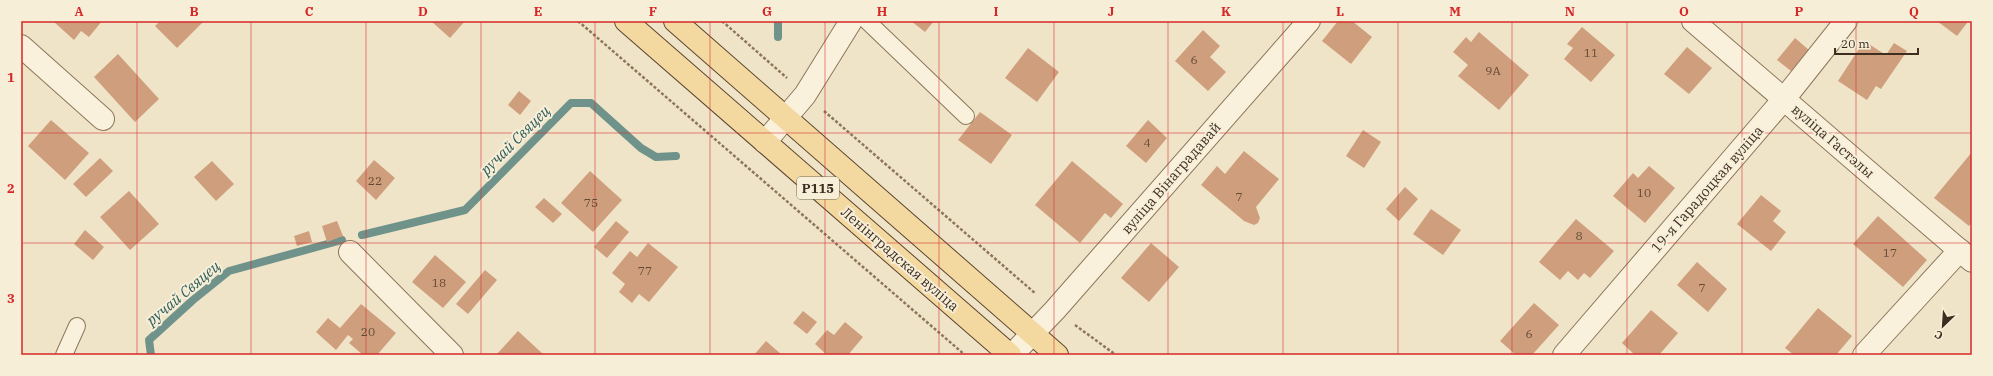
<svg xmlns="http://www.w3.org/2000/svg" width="1993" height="376" font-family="'IBM Plex Serif',serif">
<rect width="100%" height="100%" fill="#f0e4c8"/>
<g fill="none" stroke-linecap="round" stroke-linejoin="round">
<!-- stream -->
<g stroke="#6f938a" stroke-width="8">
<path d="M 778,21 L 778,37"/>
<path d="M 362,235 L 465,210 L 571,103 L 591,103 L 641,148 L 656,157 L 676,156"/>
<path d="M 151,355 L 149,340 L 193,300 L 229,271 L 342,240"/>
</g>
</g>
<!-- building -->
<g fill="#cf9f7d">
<path d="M 56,21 L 102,21 L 89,37 L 81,31 L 74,40 L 54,22 Z"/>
<path d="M 160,21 L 204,21 L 177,48 L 155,26 Z"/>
<path d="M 431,21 L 465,21 L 450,38 Z"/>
<path d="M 911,21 L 934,21 L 925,32 Z"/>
<path d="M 1338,21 L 1352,21 L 1372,37 L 1351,64 L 1322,41 Z"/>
<path d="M 1937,21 L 1965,21 L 1967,23 L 1957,36 Z"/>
<path d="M 1582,27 L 1615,55 L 1591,82 L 1564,59 L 1573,48 L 1567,44 Z"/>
<path d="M 1203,30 L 1220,46 L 1210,57 L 1226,72 L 1208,91 L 1175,61 Z"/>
<path d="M 1479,32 L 1529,75 L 1499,110 L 1458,76 L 1468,65 L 1453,52 L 1466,37 L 1471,42 Z"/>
<path d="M 1795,38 L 1809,50 L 1791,71 L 1777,60 Z"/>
<path d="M 1864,41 L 1886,55 L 1894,43 L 1907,51 L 1881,89 L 1876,86 L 1867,100 L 1838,81 Z"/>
<path d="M 1687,47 L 1712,68 L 1689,94 L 1664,74 Z"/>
<path d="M 1028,48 L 1059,72 L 1037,102 L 1005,78 Z"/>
<path d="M 118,54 L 159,99 L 135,122 L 94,77 Z"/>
<path d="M 519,91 L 531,101 L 520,115 L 508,105 Z"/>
<path d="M 980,112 L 1012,135 L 991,164 L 958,140 Z"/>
<path d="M 51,120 L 89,153 L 65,180 L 28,146 Z"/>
<path d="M 1148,120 L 1167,138 L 1146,163 L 1126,146 Z"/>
<path d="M 1363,130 L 1381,142 L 1364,168 L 1346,156 Z"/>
<path d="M 1244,151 L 1279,179 L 1256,207 L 1260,218 L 1258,223 L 1254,225 L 1244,221 L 1201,185 L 1217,166 L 1225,174 Z"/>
<path d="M 1972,152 L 1972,222 L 1969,226 L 1934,198 Z"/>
<path d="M 100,158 L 113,171 L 86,197 L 73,184 Z"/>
<path d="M 374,160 L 395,178 L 376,200 L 356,181 Z"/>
<path d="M 212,161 L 234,184 L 216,201 L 194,177 Z"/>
<path d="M 1072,161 L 1123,204 L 1111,218 L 1105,213 L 1080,243 L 1035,205 Z"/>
<path d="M 1649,166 L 1675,188 L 1645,223 L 1613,196 L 1633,173 L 1638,178 Z"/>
<path d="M 590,171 L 622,200 L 593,232 L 561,203 Z"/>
<path d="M 1405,187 L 1418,199 L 1399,221 L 1386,209 Z"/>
<path d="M 129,191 L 159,224 L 130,250 L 100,217 Z"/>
<path d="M 1761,195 L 1781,211 L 1773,221 L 1786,232 L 1771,251 L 1737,224 Z"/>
<path d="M 544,198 L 562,214 L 553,223 L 535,207 Z"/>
<path d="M 1431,209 L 1461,230 L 1443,255 L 1413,234 Z"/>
<path d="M 1878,216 L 1927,260 L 1903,287 L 1853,244 Z"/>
<path d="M 1576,219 L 1614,251 L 1590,278 L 1584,273 L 1578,280 L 1568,271 L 1560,280 L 1539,262 Z"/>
<path d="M 337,221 L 343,236 L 327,242 L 322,226 Z"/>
<path d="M 616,221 L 629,232 L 607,258 L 594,247 Z"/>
<path d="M 85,230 L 104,247 L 93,260 L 74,244 Z"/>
<path d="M 309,231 L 312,242 L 297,246 L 294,236 Z"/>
<path d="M 648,243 L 678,267 L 649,302 L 639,294 L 632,303 L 619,292 L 625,284 L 612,273 L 630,251 L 637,257 Z"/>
<path d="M 1151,243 L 1179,267 L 1149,302 L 1121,278 Z"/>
<path d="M 435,255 L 466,282 L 443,308 L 412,282 Z"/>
<path d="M 1697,262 L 1727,289 L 1708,312 L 1677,285 Z"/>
<path d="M 485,270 L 497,280 L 468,314 L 456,304 Z"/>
<path d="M 1534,303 L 1559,325 L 1532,355 L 1516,355 L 1500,341 Z"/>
<path d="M 361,304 L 396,333 L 377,355 L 363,355 L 349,343 L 353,339 L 348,335 L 336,350 L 316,332 L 328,318 L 340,328 Z"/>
<path d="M 1818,308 L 1852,336 L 1836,355 L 1794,355 L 1785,348 Z"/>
<path d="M 1651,310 L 1678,333 L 1659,355 L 1635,355 L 1622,343 Z"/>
<path d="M 803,311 L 817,322 L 807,334 L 793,323 Z"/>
<path d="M 845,322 L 863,337 L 848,355 L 827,355 L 815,344 L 827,330 L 834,335 Z"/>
<path d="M 518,331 L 544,355 L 496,355 Z"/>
<path d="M 766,341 L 782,355 L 754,355 Z"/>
</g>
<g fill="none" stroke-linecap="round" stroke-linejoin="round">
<defs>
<g id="service">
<path d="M 867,21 L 966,116"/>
<path d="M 64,355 L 77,326"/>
</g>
<g id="minor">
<path d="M 1693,21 L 1972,261"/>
<path d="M 21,46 L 103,119"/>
<path d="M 765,142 L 805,95 L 851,21"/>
<path d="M 350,252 L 452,355"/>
<path d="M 1012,355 L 1055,310 L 1309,21"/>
<path d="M 1564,355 L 1784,99 L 1846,21"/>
<path d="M 1864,355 L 1960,250"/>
</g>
<g id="primary">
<path d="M 626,21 L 1010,355"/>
<path d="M 675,21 L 1057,355"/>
</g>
</defs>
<!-- service casing -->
<use href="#service" stroke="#8d765c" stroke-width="18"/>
<!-- minor casing -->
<use href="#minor" stroke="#8d765c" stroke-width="24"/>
<!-- primary casing -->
<use href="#primary" stroke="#5b4430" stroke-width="24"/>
<!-- path -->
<g stroke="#8d765c" stroke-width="2.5" stroke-dasharray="3 2" stroke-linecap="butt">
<path d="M 578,21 L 965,355"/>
<path d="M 722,21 L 787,78"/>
<path d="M 824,111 L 1036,294"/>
<path d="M 1075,325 L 1116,355"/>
</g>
<!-- service -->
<use href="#service" stroke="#faf1dc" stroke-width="16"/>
<!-- minor -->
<use href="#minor" stroke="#faf1dc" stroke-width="22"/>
<!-- primary -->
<use href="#primary" stroke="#f3d9a0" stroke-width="22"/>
</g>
<!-- grid -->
<path fill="none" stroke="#d62828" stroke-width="1" stroke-opacity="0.55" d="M 137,21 L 137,355M 251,21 L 251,355M 366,21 L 366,355M 481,21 L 481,355M 595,21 L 595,355M 710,21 L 710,355M 825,21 L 825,355M 939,21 L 939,355M 1054,21 L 1054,355M 1168,21 L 1168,355M 1283,21 L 1283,355M 1398,21 L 1398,355M 1512,21 L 1512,355M 1627,21 L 1627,355M 1742,21 L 1742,355M 1856,21 L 1856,355M 21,133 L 1972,133M 21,243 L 1972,243"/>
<g text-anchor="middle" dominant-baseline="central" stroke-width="4" stroke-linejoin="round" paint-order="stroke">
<!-- number labels -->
<g font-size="12" fill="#624a37">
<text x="1591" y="52">11</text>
<text x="1194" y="59">6</text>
<text x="1493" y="70">9А</text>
<text x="1147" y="142">4</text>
<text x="375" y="180">22</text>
<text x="1644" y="192">10</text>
<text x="1239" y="196">7</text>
<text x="591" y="202">75</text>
<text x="1579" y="235">8</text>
<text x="1890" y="252">17</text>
<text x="645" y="270">77</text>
<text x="439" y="282">18</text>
<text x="1702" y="287">7</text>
<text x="368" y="331">20</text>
<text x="1529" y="333">6</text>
</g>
<!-- shield labels -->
<rect fill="#f7eed8" stroke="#756857" stroke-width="1" x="797" y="177" width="42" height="22" rx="3"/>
<g font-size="13" font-weight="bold" fill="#3d2e20">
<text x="818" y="188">Р115</text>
</g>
<!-- street labels -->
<g font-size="14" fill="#3d2e20" stroke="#f7eed8">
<text transform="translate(1833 141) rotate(41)">вуліца Гастэлы</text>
<text transform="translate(1171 178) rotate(-49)">вуліца Вінаградавай</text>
<text transform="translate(1707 189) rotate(-49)">19-я Гарадоцкая вуліца</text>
<text transform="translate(900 259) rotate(41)">Ленінградская вуліца</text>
</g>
<!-- water labels -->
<g font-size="15" font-style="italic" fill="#2f5d5a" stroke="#f7eed8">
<text transform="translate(515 140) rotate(-45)">ручай Свяцец</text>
<text transform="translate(183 293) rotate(-40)">ручай Свяцец</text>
</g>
</g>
<!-- border -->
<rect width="1993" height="376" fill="none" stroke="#f7eed8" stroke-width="44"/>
<!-- north arrow -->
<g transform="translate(1943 326) rotate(205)" stroke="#f7eed8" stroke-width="3" paint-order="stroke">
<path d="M0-3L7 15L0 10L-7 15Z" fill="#3d2e20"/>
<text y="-6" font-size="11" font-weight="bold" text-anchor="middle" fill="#3d2e20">С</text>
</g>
<!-- scale -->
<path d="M1835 48v6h83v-6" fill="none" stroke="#3d2e20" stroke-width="2"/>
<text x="1841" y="48" font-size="12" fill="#3d2e20" stroke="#f7eed8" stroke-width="3" paint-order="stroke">20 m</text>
<rect x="22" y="22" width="1949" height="332" fill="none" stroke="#d62828" stroke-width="1.5"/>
<g font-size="13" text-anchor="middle" font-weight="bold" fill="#d62828">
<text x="79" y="16">A</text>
<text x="194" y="16">B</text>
<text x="309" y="16">C</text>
<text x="423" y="16">D</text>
<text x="538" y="16">E</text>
<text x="653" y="16">F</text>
<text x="767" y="16">G</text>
<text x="882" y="16">H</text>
<text x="996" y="16">I</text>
<text x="1111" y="16">J</text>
<text x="1226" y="16">K</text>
<text x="1340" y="16">L</text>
<text x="1455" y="16">M</text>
<text x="1570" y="16">N</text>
<text x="1684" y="16">O</text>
<text x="1799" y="16">P</text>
<text x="1914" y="16">Q</text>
<text x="11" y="82">1</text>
<text x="11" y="193">2</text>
<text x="11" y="303">3</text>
</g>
</svg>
